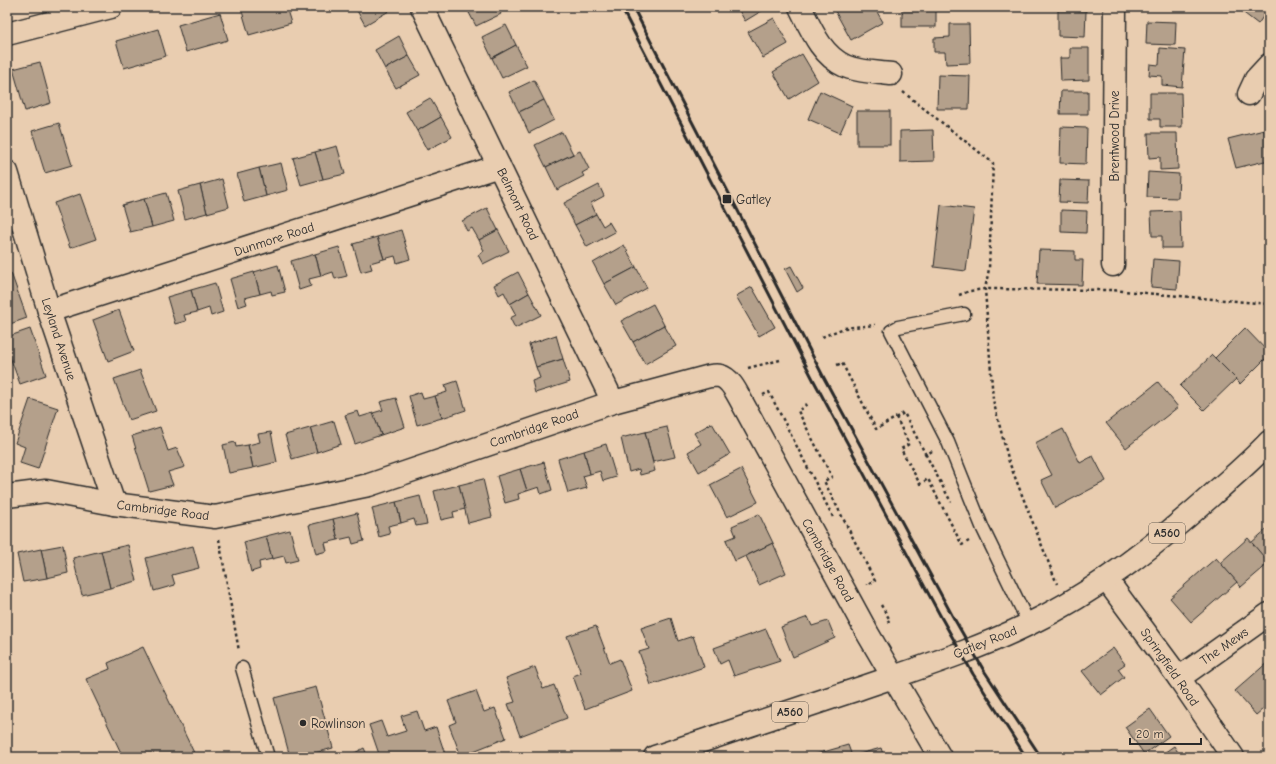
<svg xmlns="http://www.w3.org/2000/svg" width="1276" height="764" font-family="'Comic Neue',sans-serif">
<rect width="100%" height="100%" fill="#e9cdb0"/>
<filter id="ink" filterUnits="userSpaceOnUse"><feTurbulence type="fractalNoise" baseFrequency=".025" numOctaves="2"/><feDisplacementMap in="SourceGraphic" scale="8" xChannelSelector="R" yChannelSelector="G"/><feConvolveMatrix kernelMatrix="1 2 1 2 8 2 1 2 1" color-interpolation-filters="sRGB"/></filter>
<g filter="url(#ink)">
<!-- building -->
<g fill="#b4a08b" stroke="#2b2b2b">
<path d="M 246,7 L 286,7 L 291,23 L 249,35 L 241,8 Z"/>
<path d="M 355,7 L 386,7 L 389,11 L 365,25 Z"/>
<path d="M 466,7 L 497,7 L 501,14 L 476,26 Z"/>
<path d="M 737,7 L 768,7 L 745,21 Z"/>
<path d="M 842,7 L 874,7 L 883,22 L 851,40 L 835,11 Z"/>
<rect x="902" y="7" width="34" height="20"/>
<path d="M 1236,7 L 1269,7 L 1269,8 L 1258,24 Z"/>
<path d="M 1058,10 L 1086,11 L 1085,37 L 1058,36 Z"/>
<path d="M 220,13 L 228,40 L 186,52 L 178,25 Z"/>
<path d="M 774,18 L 788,44 L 763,58 L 748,32 Z"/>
<path d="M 1147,21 L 1176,22 L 1175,45 L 1146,44 Z"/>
<path d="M 950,24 L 969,24 L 970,63 L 946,64 L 945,52 L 934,52 L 934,38 L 950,37 Z"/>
<path d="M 506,25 L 516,45 L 492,58 L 482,37 Z"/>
<path d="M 158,29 L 166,56 L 124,68 L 116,41 Z"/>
<path d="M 399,36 L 409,56 L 385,69 L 375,50 Z"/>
<path d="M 516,45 L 527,66 L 502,78 L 492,58 Z"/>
<path d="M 1070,48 L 1089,48 L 1089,80 L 1061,81 L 1060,58 L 1070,58 Z"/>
<path d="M 1160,48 L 1185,50 L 1182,87 L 1162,85 L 1162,76 L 1149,75 L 1150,64 L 1159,65 Z"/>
<path d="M 802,54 L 818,81 L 789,99 L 773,72 Z"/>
<path d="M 409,56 L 420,75 L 396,88 L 385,69 Z"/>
<path d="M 40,62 L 51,103 L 25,111 L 13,69 Z"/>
<path d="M 938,75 L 970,76 L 969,109 L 937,109 Z"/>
<path d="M 534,80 L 544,100 L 519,112 L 509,92 Z"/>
<path d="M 820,91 L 852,106 L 840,133 L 808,119 Z"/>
<path d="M 1061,91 L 1088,91 L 1088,114 L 1060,114 Z"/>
<path d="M 1150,93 L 1181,93 L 1182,127 L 1160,127 L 1160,119 L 1150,119 Z"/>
<path d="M 430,98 L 441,117 L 417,131 L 406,112 Z"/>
<path d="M 544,100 L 554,120 L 529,133 L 519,112 Z"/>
<rect x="857" y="111" width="33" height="34"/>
<path d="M 441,117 L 452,137 L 427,150 L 417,131 Z"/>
<path d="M 59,123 L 72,165 L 45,173 L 32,131 Z"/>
<path d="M 1061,127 L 1087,128 L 1086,164 L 1060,163 Z"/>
<path d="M 933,130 L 934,161 L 900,162 L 900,131 Z"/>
<path d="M 1264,130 L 1269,149 L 1269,160 L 1236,168 L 1228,139 Z"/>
<path d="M 562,132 L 573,154 L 546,167 L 535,145 Z"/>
<path d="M 1148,133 L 1177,133 L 1178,169 L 1160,170 L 1160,157 L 1149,158 Z"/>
<path d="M 337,146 L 345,174 L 323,179 L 315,152 Z"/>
<path d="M 580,151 L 589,169 L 582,173 L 584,176 L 557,190 L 546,167 Z"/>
<path d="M 315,152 L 323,179 L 301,185 L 293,158 Z"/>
<path d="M 281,163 L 288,190 L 266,196 L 259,168 Z"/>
<path d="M 259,168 L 266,196 L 244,202 L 237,174 Z"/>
<path d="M 1148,172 L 1179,174 L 1178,198 L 1147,197 Z"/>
<path d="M 222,179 L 229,207 L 207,213 L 200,185 Z"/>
<path d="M 1060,180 L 1089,181 L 1088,203 L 1059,202 Z"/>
<path d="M 200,185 L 207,213 L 185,219 L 178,191 Z"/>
<path d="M 599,185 L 604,196 L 591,203 L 596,214 L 575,225 L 564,203 Z"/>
<path d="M 166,193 L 174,221 L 152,227 L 144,199 Z"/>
<path d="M 80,194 L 96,239 L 70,248 L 54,203 Z"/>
<path d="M 144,199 L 152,227 L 130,232 L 122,205 Z"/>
<path d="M 941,205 L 974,209 L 966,271 L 934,267 Z"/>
<path d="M 487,208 L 498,230 L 479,240 L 472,228 L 467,231 L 462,221 Z"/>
<path d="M 1061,210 L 1087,211 L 1086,233 L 1061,232 Z"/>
<path d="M 1180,211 L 1181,248 L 1162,248 L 1162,236 L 1152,236 L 1151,212 Z"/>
<path d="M 596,214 L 603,226 L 609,222 L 615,232 L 587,247 L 575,225 Z"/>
<path d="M 401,230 L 410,259 L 397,263 L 395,256 L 384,259 L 377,237 Z"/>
<path d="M 498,230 L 509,251 L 483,264 L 478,255 L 484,251 L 479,240 Z"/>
<path d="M 377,237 L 384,259 L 370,263 L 372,269 L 361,272 L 353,244 Z"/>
<path d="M 624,245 L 636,267 L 604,284 L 593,263 Z"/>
<path d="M 339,247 L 347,276 L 335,279 L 333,272 L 321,276 L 315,254 Z"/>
<path d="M 1039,250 L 1075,251 L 1075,260 L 1083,260 L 1082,285 L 1037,284 Z"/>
<path d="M 315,254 L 321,276 L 309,279 L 311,286 L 299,290 L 291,261 Z"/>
<path d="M 1153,259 L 1179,261 L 1177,289 L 1151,287 Z"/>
<path d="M 278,265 L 285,292 L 272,295 L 271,291 L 260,294 L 254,272 Z"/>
<path d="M 791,266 L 803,288 L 797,292 L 785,269 Z"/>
<path d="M 636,267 L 647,288 L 616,305 L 604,284 Z"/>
<path d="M 254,272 L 260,294 L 245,298 L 247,304 L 238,307 L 230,279 Z"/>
<path d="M 518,272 L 529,293 L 510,304 L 504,292 L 499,295 L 494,285 Z"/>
<path d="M 11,273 L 27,318 L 7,325 L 7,274 Z"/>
<path d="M 215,283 L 223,312 L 211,316 L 209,308 L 197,312 L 191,290 Z"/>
<path d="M 752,287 L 775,327 L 759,336 L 736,296 Z"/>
<path d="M 191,290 L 197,312 L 184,315 L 186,321 L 175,324 L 167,297 Z"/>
<path d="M 529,293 L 541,315 L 515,328 L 510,318 L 516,315 L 510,304 Z"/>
<path d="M 653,304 L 664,325 L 633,342 L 621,321 Z"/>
<path d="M 119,310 L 134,351 L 108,361 L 93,320 Z"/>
<path d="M 664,325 L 676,346 L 645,364 L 633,342 Z"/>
<path d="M 1245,328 L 1269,353 L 1269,355 L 1240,384 L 1215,358 Z"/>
<path d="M 30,329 L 46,375 L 20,384 L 7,349 L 7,337 Z"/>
<path d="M 556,335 L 563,359 L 536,367 L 529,344 Z"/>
<path d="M 1212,355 L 1236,379 L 1204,410 L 1180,386 Z"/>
<path d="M 563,359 L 570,382 L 535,393 L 532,381 L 540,378 L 536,367 Z"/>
<path d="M 140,370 L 156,411 L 129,420 L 114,379 Z"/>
<path d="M 457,381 L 466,410 L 442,418 L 435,396 L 447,392 L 445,385 Z"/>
<path d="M 1158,382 L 1178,407 L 1126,448 L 1106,423 Z"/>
<path d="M 421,392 L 423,399 L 435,396 L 442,418 L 417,425 L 409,396 Z"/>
<path d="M 396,398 L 405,427 L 381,435 L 373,413 L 383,410 L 380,402 Z"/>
<path d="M 30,399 L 58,408 L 38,469 L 20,463 L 25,447 L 15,443 Z"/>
<path d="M 358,411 L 360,417 L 373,413 L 381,435 L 355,444 L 345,415 Z"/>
<path d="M 334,421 L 341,444 L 317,452 L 310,428 Z"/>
<path d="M 712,423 L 730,454 L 699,472 L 688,452 L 701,444 L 694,433 Z"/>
<path d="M 160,427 L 168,451 L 177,448 L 185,467 L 168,472 L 173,485 L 149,491 L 132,436 Z"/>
<path d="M 667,427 L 675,457 L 653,462 L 645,432 Z"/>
<path d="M 310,428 L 317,452 L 292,459 L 285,435 Z"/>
<path d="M 1063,429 L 1080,463 L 1093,456 L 1106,481 L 1055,508 L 1041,480 L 1052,475 L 1035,443 Z"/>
<path d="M 271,432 L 277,462 L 253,468 L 248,445 L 260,442 L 258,434 Z"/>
<path d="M 645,432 L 655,471 L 640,475 L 639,469 L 629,472 L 621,438 Z"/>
<path d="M 235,442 L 236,447 L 248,445 L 253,468 L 229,473 L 223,445 Z"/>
<path d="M 606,444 L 616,477 L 603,481 L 600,471 L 590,474 L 584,451 Z"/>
<path d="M 584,451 L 590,474 L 583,476 L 587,488 L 568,493 L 558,459 Z"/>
<path d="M 544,462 L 552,490 L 541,494 L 539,487 L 527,491 L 520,469 Z"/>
<path d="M 520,469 L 527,491 L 518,494 L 519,499 L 505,503 L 497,476 Z"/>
<path d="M 741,469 L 758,502 L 727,517 L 710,485 Z"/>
<path d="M 483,479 L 492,517 L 468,523 L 459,485 Z"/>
<path d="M 459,485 L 465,509 L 453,512 L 454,517 L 441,520 L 434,491 Z"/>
<path d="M 420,496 L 427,524 L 416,526 L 414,519 L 401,523 L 396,502 Z"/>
<path d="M 396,502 L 401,523 L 388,526 L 390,534 L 379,537 L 372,508 Z"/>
<path d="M 357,513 L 364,541 L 353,544 L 351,537 L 338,540 L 333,519 Z"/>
<path d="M 759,514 L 773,543 L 735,561 L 726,540 L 736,536 L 732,526 Z"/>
<path d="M 333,519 L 338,540 L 325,543 L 327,551 L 316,554 L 309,525 Z"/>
<path d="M 1269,527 L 1269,563 L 1251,543 Z"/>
<path d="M 290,530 L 298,560 L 286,563 L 284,556 L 272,559 L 266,536 Z"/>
<path d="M 266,536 L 272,559 L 259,562 L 260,569 L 251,572 L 244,542 Z"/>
<path d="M 1248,538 L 1269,563 L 1241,587 L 1220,563 Z"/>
<path d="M 773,543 L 786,573 L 759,585 L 746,556 Z"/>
<path d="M 63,545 L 68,573 L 47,578 L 41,549 Z"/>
<path d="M 128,545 L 137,581 L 110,588 L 101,551 Z"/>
<path d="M 193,546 L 199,568 L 172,575 L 175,585 L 154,591 L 146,558 Z"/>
<path d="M 41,549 L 47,578 L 23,582 L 17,554 Z"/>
<path d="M 101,551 L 110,588 L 82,595 L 73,558 Z"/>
<path d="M 1216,558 L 1237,582 L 1191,622 L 1170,598 Z"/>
<path d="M 808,617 L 812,626 L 828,621 L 835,638 L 793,657 L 781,627 Z"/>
<path d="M 671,618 L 678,641 L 693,636 L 704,667 L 651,685 L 639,652 L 649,649 L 641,628 Z"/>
<path d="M 596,626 L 610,663 L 620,659 L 632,691 L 585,709 L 573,676 L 581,673 L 567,636 Z"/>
<path d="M 766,629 L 780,661 L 734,676 L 728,660 L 720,664 L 714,648 Z"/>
<path d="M 143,647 L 196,757 L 123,757 L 86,679 L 110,669 L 108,663 Z"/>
<path d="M 1113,648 L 1125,664 L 1118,669 L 1124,677 L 1101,695 L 1082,671 Z"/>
<path d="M 1269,661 L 1269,704 L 1256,715 L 1235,691 Z"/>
<path d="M 535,667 L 543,689 L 554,685 L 567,718 L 520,736 L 508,704 L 515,702 L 506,678 Z"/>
<path d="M 316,687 L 333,748 L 300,757 L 290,757 L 274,698 Z"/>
<path d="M 476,691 L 484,712 L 495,708 L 506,738 L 461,756 L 449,725 L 456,722 L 448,701 Z"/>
<path d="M 1150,709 L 1169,736 L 1144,754 L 1125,727 Z"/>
<path d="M 417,711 L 424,731 L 436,727 L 446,757 L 380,757 L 369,725 L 381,721 L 387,737 L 406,731 L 401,716 Z"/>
<path d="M 848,745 L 852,756 L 881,748 L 884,757 L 806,757 Z"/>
<path d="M 1174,746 L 1181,757 L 1158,757 Z"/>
<path d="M 364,748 L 368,757 L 347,757 Z"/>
</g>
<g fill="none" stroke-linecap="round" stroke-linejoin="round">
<defs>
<g id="service">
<path d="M 964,314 L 898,327 L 891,331 L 948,442 L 983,529 L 1029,624"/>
<path d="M 242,668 L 268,757"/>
</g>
<g id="minor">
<path d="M 422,7 L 613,402"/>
<path d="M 800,7 C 811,29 821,55 845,66 C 858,72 876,72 891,74"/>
<path d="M 7,34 L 111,7"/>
<path d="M 1249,94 L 1256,79 L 1269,65"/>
<path d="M 7,172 L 49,311 L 114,504"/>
<path d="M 1113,265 L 1115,7"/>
<path d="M 49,311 L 499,166"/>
<path d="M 7,496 L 46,491 L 114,504 L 215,517 L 369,485 L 613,402 L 710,376 C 713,376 717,375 720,376 C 732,379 738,396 744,406 L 868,634 L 940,757"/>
<path d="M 1106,579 L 1179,678 L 1233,757"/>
<path d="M 1179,678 L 1269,614"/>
</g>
<path id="primary" d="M 655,757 C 722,735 790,711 858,689 C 916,669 974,651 1029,624 C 1096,592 1157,544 1212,495 C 1231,478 1251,461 1269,442"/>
</defs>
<!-- service casing -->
<use href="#service" stroke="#2b2b2b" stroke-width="15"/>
<!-- minor casing -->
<use href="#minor" stroke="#2b2b2b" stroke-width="25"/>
<!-- primary casing -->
<use href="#primary" stroke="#2b2b2b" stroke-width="25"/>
<!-- path -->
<g stroke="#2b2b2b" stroke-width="2.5" stroke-dasharray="3 3" stroke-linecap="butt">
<path d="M 903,92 L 993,163 L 989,269 L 985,289 L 993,400 L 1009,462 L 1057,584"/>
<path d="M 959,295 L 970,291 L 985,289 L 1112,290 L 1269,304"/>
<path d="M 822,337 L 844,328 L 875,325"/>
<path d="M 837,365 L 842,363 L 876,429 L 904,413 L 926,455"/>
<path d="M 748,368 L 780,360"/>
<path d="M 763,395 L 769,392 L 833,517"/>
<path d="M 807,404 L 798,411 L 832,477 L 824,481 L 875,581 L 867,585 L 867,584"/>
<path d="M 896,417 L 909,444 L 901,449 L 920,484 L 928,479 L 962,545 L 969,541"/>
<path d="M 932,451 L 926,455 L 951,502"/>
<path d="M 219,539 L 239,651"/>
<path d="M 881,605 L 890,620 L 887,622"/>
</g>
<!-- service -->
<use href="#service" stroke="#e9cdb0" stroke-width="12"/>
<!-- minor -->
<use href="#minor" stroke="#e9cdb0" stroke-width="22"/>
<!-- primary -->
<use href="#primary" stroke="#e9cdb0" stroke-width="22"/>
<!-- rail -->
<g stroke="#2b2b2b" stroke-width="3">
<path d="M 621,7 L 814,381 L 941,617 L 973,674 L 1026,757"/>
<path d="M 633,7 L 824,378 L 952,615 L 983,669 L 1041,757"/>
</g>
</g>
</g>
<!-- markers -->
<g fill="#2b2b2b" stroke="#e9cdb0" stroke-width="1.5">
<rect x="722" y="194" width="10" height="10" rx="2"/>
<circle cx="303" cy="723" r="4"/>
</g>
<g text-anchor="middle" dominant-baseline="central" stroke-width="4" stroke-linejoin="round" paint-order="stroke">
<!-- shield labels -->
<g fill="#e9cdb0" stroke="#645c53" stroke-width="1">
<rect x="1149" y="523" width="36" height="20" rx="3"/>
<rect x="772" y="702" width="36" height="20" rx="3"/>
</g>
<g font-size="12" font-weight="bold" fill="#2b2b2b">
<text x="1167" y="533">A560</text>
<text x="790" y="712">A560</text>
</g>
<!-- street labels -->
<g font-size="13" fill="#2b2b2b" stroke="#e9cdb0">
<text transform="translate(1114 136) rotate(-90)">Brentwood Drive</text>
<text transform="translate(518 204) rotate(64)">Belmont Road</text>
<text transform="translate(274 239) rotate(-18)">Dunmore Road</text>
<text transform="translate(59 339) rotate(72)">Leyland Avenue</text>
<text transform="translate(534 428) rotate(-19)">Cambridge Road</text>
<text transform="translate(163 510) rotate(7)">Cambridge Road</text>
<text transform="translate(828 560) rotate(61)">Cambridge Road</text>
<text transform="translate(985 642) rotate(-22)">Gatley Road</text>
<text transform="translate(1224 646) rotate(-35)">The Mews</text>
<text transform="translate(1170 667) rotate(55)">Springfield Road</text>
</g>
<!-- poi labels -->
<g font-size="13" fill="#2b2b2b" stroke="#e9cdb0" text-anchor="start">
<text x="736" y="199">Gatley</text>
<text x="311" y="723">Rowlinson</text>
</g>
</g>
<!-- margin -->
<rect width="1276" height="764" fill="none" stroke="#e9cdb0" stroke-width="24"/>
<rect x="12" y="12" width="1252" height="740" fill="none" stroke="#2b2b2b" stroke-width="1.5" filter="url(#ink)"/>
<!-- scale -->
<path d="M1130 738v6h71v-6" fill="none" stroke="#2b2b2b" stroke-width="2"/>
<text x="1136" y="738" font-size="12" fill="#2b2b2b" stroke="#e9cdb0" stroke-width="3" paint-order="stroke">20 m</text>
</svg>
